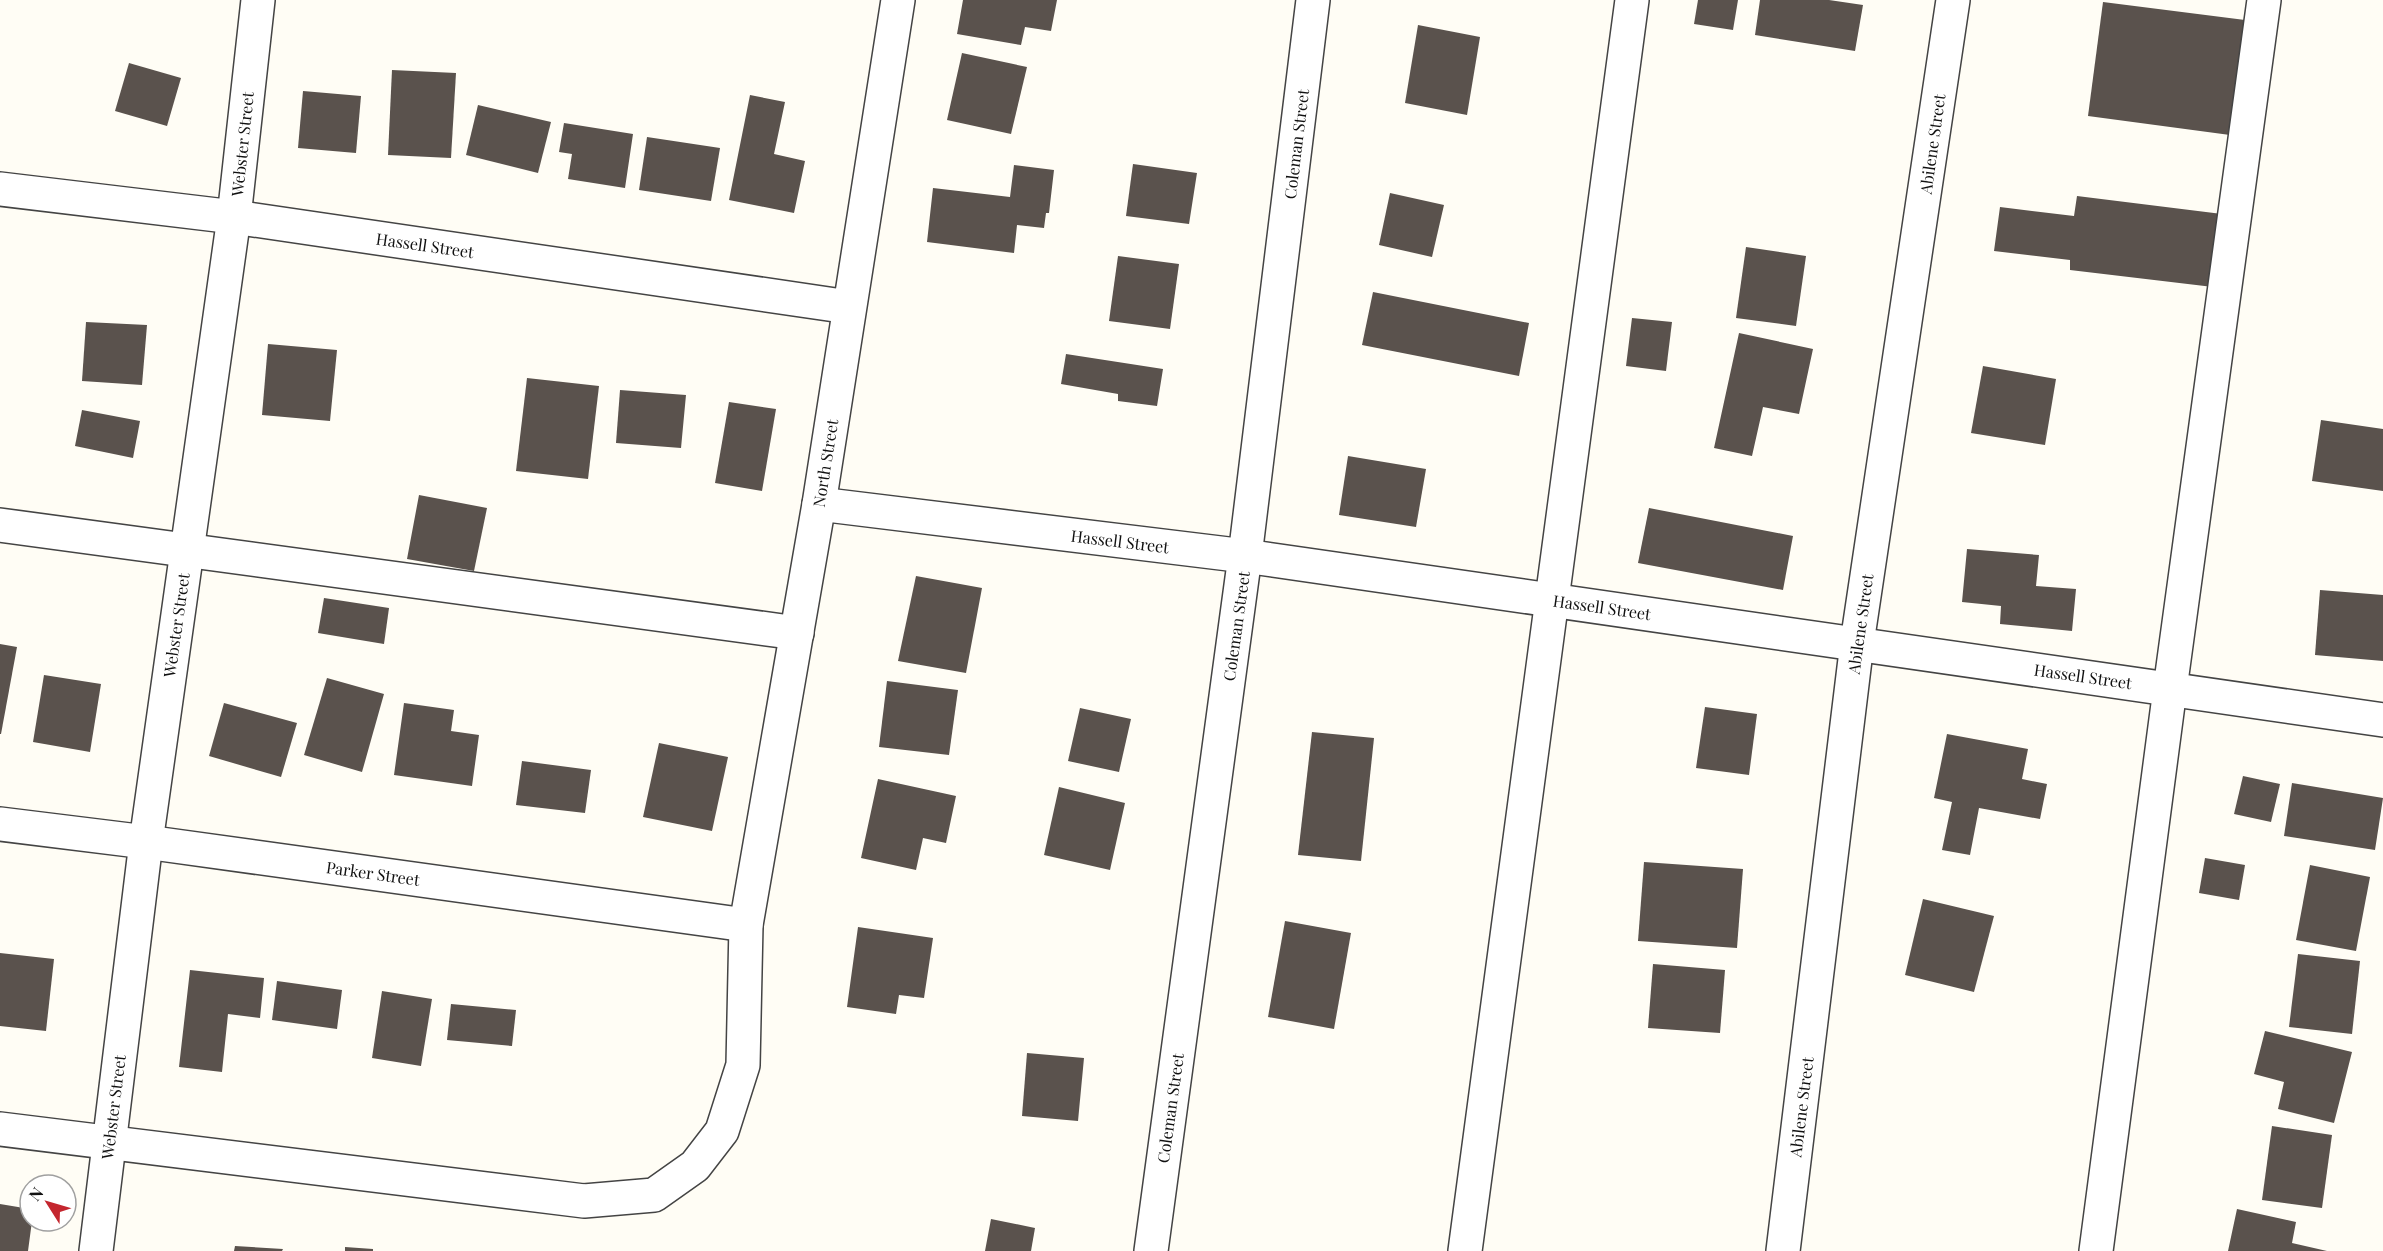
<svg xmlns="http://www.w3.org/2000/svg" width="2383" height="1251" font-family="'Playfair Display',serif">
<rect width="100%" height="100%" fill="#fffdf5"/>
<!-- building -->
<g fill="#5a524d">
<path d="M 963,0 L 1057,0 L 1051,31 L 1025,27 L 1021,45 L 957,34 Z"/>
<path d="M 1698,0 L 1738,0 L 1733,30 L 1694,24 Z"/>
<path d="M 1760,0 L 1829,0 L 1863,5 L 1855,51 L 1755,35 Z"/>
<path d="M 2103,2 L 2245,20 L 2230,135 L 2088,116 Z"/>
<path d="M 1418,25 L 1480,37 L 1467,115 L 1405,103 Z"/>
<path d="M 962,53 L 1027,67 L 1011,134 L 947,120 Z"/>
<path d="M 129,63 L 181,78 L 167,126 L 115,111 Z"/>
<path d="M 392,70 L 456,73 L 451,158 L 388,155 Z"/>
<path d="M 303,91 L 361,96 L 356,153 L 298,148 Z"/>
<path d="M 750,95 L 785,102 L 774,154 L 805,161 L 794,213 L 729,200 Z"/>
<path d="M 478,105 L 551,122 L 538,173 L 466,155 Z"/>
<path d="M 564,123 L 633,134 L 625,188 L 568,179 L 572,154 L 559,152 Z"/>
<path d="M 647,137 L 720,148 L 711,201 L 639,190 Z"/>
<path d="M 1133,164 L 1197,173 L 1189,224 L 1126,216 Z"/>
<path d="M 1014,165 L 1054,170 L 1049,213 L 1046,213 L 1044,228 L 1017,225 L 1014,253 L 927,242 L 933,188 L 1010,197 Z"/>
<path d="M 1390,193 L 1444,205 L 1432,257 L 1379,245 Z"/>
<path d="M 2077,196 L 2222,214 L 2213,287 L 2070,270 L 2070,260 L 1994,251 L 2000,207 L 2074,216 Z"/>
<path d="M 1746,247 L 1806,256 L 1796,326 L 1736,318 Z"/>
<path d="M 1118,256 L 1179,264 L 1170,329 L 1109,321 Z"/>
<path d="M 1373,292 L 1529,323 L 1519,376 L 1362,345 Z"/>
<path d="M 1632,318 L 1672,322 L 1666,371 L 1626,366 Z"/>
<path d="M 86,322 L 147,325 L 142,385 L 82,381 Z"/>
<path d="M 1739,333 L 1813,349 L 1799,414 L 1763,407 L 1752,456 L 1714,448 Z"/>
<path d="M 268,344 L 337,350 L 330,421 L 262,415 Z"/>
<path d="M 1066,354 L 1163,369 L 1157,406 L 1118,401 L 1118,394 L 1061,384 Z"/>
<path d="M 1983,366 L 2056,379 L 2045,445 L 1971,433 Z"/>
<path d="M 527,378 L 599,386 L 588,479 L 516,471 Z"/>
<path d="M 620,390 L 686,395 L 681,448 L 616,443 Z"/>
<path d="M 729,402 L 776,409 L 762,491 L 715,483 Z"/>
<path d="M 82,410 L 140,421 L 133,458 L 75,446 Z"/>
<path d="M 2321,420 L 2383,429 L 2383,491 L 2312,481 Z"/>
<path d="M 1348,456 L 1426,469 L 1416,527 L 1339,515 Z"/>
<path d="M 419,495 L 487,508 L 474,571 L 407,559 Z"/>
<path d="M 1649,508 L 1793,536 L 1783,590 L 1638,563 Z"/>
<path d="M 1967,549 L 2039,555 L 2036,586 L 2076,589 L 2072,631 L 2000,624 L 2001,606 L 1962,602 Z"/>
<path d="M 916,576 L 982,588 L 966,673 L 898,661 Z"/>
<path d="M 2320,590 L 2383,595 L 2383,661 L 2315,655 Z"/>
<path d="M 324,598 L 389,608 L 384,644 L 318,633 Z"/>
<path d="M 0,644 L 17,647 L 1,734 L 0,734 Z"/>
<path d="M 44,675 L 101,684 L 90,752 L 33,742 Z"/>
<path d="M 327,678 L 384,694 L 362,772 L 304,755 Z"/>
<path d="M 887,681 L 958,690 L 949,755 L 879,747 Z"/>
<path d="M 224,703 L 297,723 L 281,777 L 209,756 Z"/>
<path d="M 404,703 L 454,710 L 451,731 L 479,735 L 472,786 L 394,775 Z"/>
<path d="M 1705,707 L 1757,714 L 1749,775 L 1696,768 Z"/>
<path d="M 1080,708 L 1131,719 L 1119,772 L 1068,761 Z"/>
<path d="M 1312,732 L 1374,738 L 1361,861 L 1298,855 Z"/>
<path d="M 1947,734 L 2028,749 L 2022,779 L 2047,784 L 2040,819 L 1979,808 L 1970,855 L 1942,850 L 1952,802 L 1934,798 Z"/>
<path d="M 659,743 L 728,757 L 712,831 L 643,817 Z"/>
<path d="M 522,761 L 591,770 L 585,813 L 516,805 Z"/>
<path d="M 2243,776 L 2280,784 L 2271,822 L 2234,814 Z"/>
<path d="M 878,779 L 956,796 L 946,843 L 923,838 L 916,870 L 861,858 Z"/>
<path d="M 2292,783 L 2383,798 L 2375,850 L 2284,836 Z"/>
<path d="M 1059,787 L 1125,803 L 1110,870 L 1044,855 Z"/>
<path d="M 2205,858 L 2245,865 L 2239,900 L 2199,893 Z"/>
<path d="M 1644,862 L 1743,869 L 1737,948 L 1638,941 Z"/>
<path d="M 2310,865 L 2370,877 L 2356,951 L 2296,940 Z"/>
<path d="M 1923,899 L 1994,916 L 1974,992 L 1905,975 Z"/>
<path d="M 1285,921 L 1351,933 L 1334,1029 L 1268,1017 Z"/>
<path d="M 858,927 L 933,938 L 924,998 L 899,995 L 896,1014 L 847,1007 Z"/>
<path d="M 0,953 L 54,959 L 46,1031 L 0,1026 Z"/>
<path d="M 2298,954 L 2360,961 L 2352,1034 L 2289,1027 Z"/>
<path d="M 1653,964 L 1725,970 L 1720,1033 L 1648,1028 Z"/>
<path d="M 190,970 L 264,978 L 260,1018 L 228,1014 L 222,1072 L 179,1067 Z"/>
<path d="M 277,981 L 342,990 L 337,1029 L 272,1020 Z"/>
<path d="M 382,991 L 432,999 L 421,1066 L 372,1058 Z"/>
<path d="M 451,1004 L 516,1010 L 512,1046 L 447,1040 Z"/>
<path d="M 2265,1031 L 2352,1052 L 2334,1123 L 2278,1109 L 2284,1082 L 2254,1074 Z"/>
<path d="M 1027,1053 L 1084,1058 L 1078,1121 L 1022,1116 Z"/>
<path d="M 2272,1126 L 2332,1135 L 2322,1208 L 2262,1200 Z"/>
<path d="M 0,1204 L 30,1209 L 30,1221 L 32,1221 L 28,1251 L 0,1251 Z"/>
<path d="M 2237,1209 L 2296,1222 L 2292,1243 L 2327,1251 L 2228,1251 Z"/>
<path d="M 991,1219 L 1035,1228 L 1031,1251 L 985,1251 Z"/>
<path d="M 235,1246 L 283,1249 L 282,1251 L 234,1251 Z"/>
<path d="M 345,1247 L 373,1249 L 373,1251 L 345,1251 Z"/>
</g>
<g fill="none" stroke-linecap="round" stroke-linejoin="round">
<defs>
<g id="minor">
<path d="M 0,189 L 234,217 L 849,307"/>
<path d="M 819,504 L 1245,556 L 2383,720"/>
<path d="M 0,525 L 797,633"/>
<path d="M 0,824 L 146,842 L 746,925"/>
<path d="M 0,1129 L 584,1201 L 654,1195 L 695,1166 L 722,1131 L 743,1065 L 746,925 L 819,504 L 898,0"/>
<path d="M 96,1251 L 146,842 L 234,217 L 258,0"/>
<path d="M 1151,1251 L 1245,556 L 1313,0"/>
<path d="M 1465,1251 L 1632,0"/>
<path d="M 1783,1251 L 1857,643 L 1953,0"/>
<path d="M 2096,1251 L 2170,689 L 2264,0"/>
</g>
</defs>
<!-- minor casing -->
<use href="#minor" stroke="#444" stroke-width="36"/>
<!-- minor -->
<use href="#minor" stroke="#fff" stroke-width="33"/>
</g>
<g text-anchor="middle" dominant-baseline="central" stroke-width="6" stroke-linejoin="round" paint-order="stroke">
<!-- street labels -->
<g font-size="16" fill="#111" stroke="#fff">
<text transform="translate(242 144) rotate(-84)">Webster Street</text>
<text transform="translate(1296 144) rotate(-83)">Coleman Street</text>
<text transform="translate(1932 144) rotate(-82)">Abilene Street</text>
<text transform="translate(425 245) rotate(8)">Hassell Street</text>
<text transform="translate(825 463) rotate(-81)">North Street</text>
<text transform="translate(1120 541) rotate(7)">Hassell Street</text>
<text transform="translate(1602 607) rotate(8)">Hassell Street</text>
<text transform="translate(1860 624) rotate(-82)">Abilene Street</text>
<text transform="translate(176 625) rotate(-82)">Webster Street</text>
<text transform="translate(1236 626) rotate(-82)">Coleman Street</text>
<text transform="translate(2083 676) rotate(8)">Hassell Street</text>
<text transform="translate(373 873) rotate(8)">Parker Street</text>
<text transform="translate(113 1107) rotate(-83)">Webster Street</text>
<text transform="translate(1801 1107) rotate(-83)">Abilene Street</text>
<text transform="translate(1170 1108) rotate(-82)">Coleman Street</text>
</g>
</g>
<!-- north arrow -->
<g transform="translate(48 1203) rotate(307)"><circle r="28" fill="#ffffff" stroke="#a0a0a0" stroke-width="1.5"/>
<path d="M0-4.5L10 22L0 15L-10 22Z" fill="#c4262e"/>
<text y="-9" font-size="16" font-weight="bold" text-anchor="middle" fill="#111111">N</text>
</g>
</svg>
